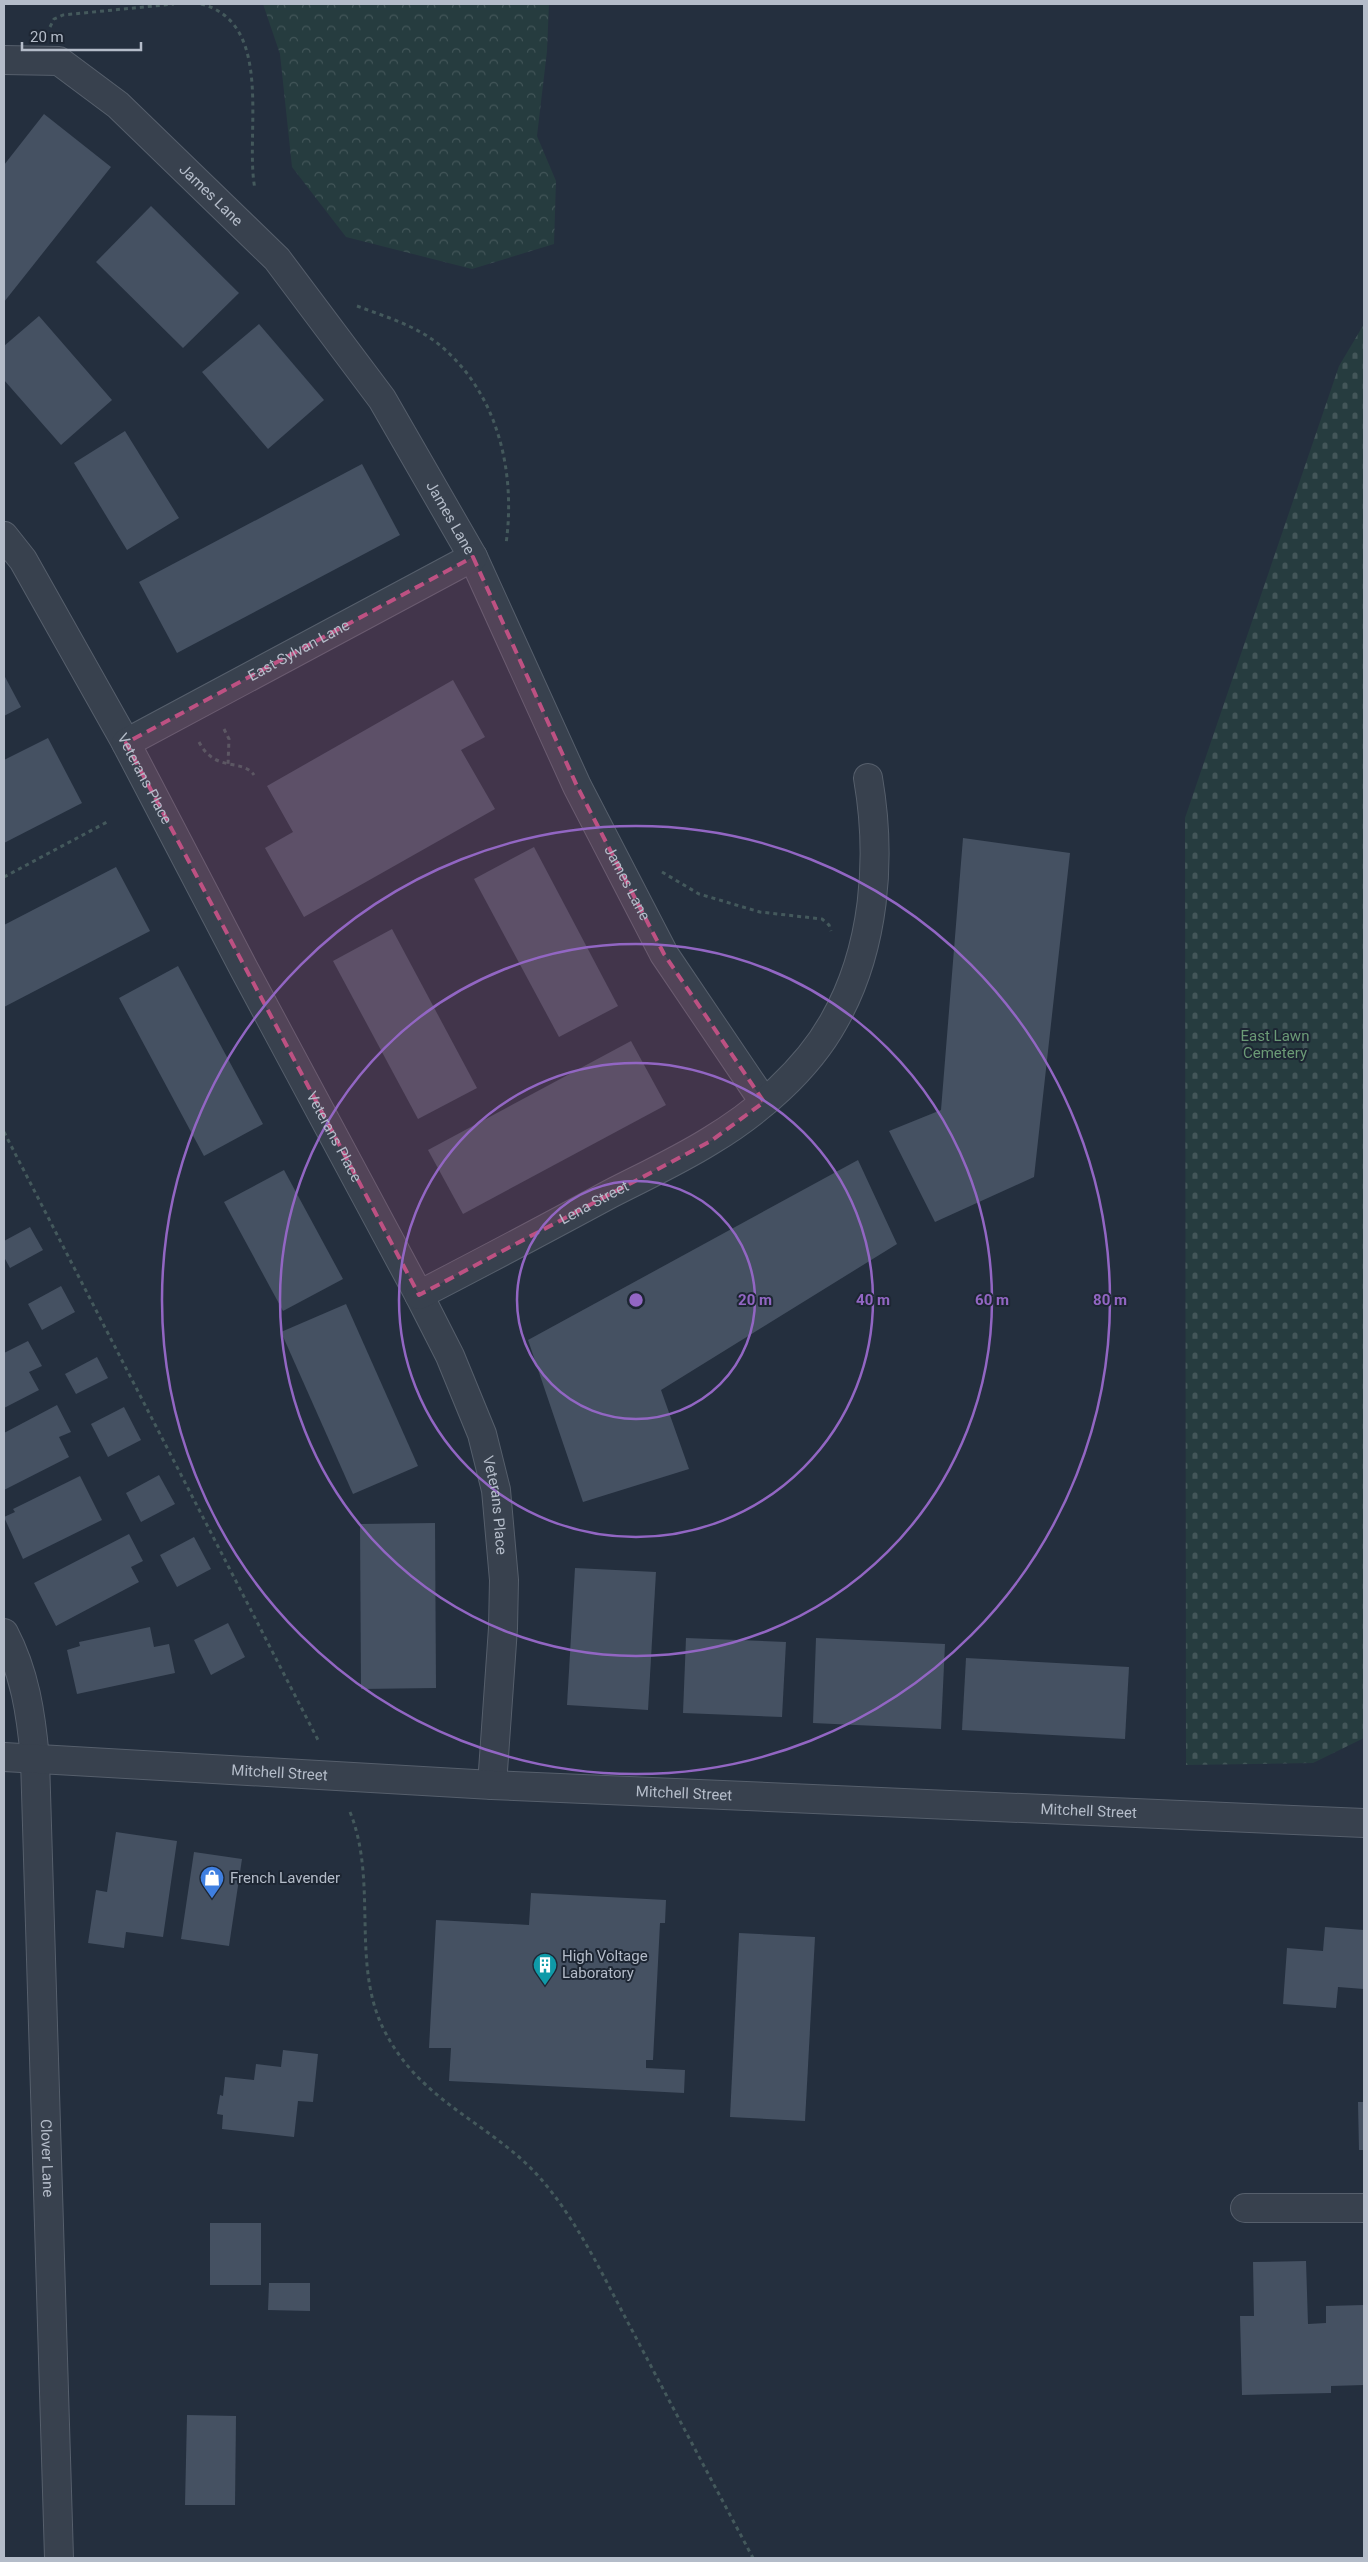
<svg xmlns="http://www.w3.org/2000/svg" width="1368" height="2562" font-family="Roboto,sans-serif">
<defs>
<pattern id="forest-crowns" width="20" height="18" patternUnits="userSpaceOnUse" patternTransform="scale(1.25)"><rect width="20" height="18" fill="#263c3f"/><path d="M2 6a3 3 0 1 1 6 0M12 15a3 3 0 1 1 6 0" fill="none" stroke="#435659"/></pattern>
<pattern id="cemetery-stones" width="16" height="16" patternUnits="userSpaceOnUse" patternTransform="scale(1.25)"><rect width="16" height="16" fill="#263c3f"/><path d="M2 7V4a2 2 0 0 1 4 0v3zM10 15v-3a2 2 0 0 1 4 0v3z" fill="#435659"/></pattern>
</defs>
<rect width="100%" height="100%" fill="#242f3e"/>
<!-- forest -->
<path fill="url(#forest-crowns)" d="M 263,4 L 549,4 L 547,51 L 537,136 L 556,181 L 554,244 L 472,269 L 346,237 L 292,167 L 280,54 Z"/>
<!-- cemetery -->
<path fill="url(#cemetery-stones)" d="M 1364,324 L 1364,1738 L 1313,1763 L 1186,1765 L 1185,818 L 1339,366 Z"/>
<!-- building -->
<g fill="#455162">
<path d="M 44,114 L 111,167 L 4,302 L 4,165 Z"/>
<path d="M 151,206 L 239,293 L 183,348 L 96,262 Z"/>
<path d="M 39,316 L 112,400 L 61,445 L 4,380 L 4,346 Z"/>
<path d="M 259,324 L 324,400 L 268,449 L 202,372 Z"/>
<path d="M 125,431 L 179,518 L 127,550 L 74,463 Z"/>
<path d="M 362,464 L 400,535 L 177,653 L 139,582 Z"/>
<path d="M 4,675 L 21,707 L 4,716 Z"/>
<path d="M 453,680 L 485,737 L 461,750 L 495,809 L 304,917 L 265,848 L 293,832 L 267,786 Z"/>
<path d="M 48,738 L 82,803 L 4,843 L 4,760 Z"/>
<path d="M 963,838 L 1070,853 L 1034,1177 L 935,1222 L 889,1131 L 941,1110 Z"/>
<path d="M 534,847 L 618,1006 L 559,1037 L 474,879 Z"/>
<path d="M 116,867 L 150,931 L 4,1007 L 4,925 Z"/>
<path d="M 392,929 L 477,1088 L 418,1119 L 333,961 Z"/>
<path d="M 178,966 L 263,1124 L 204,1156 L 119,998 Z"/>
<path d="M 631,1041 L 666,1105 L 463,1214 L 428,1150 Z"/>
<path d="M 858,1160 L 897,1244 L 661,1390 L 689,1469 L 583,1502 L 528,1340 Z"/>
<path d="M 284,1170 L 343,1279 L 283,1311 L 224,1202 Z"/>
<path d="M 30,1227 L 43,1250 L 10,1268 L 4,1257 L 4,1241 Z"/>
<path d="M 61,1286 L 75,1312 L 42,1330 L 28,1304 Z"/>
<path d="M 346,1304 L 418,1466 L 353,1494 L 281,1332 Z"/>
<path d="M 28,1341 L 42,1366 L 29,1372 L 39,1390 L 4,1408 L 4,1353 Z"/>
<path d="M 97,1357 L 108,1378 L 76,1394 L 65,1374 Z"/>
<path d="M 57,1405 L 71,1432 L 59,1437 L 69,1457 L 4,1490 L 4,1433 Z"/>
<path d="M 124,1407 L 141,1440 L 108,1457 L 91,1424 Z"/>
<path d="M 159,1475 L 175,1504 L 141,1522 L 126,1493 Z"/>
<path d="M 80,1476 L 102,1520 L 23,1559 L 4,1517 L 15,1512 L 13,1509 Z"/>
<path d="M 435,1523 L 436,1688 L 361,1689 L 360,1524 Z"/>
<path d="M 129,1534 L 143,1561 L 131,1567 L 139,1582 L 56,1626 L 34,1583 Z"/>
<path d="M 194,1537 L 211,1569 L 177,1587 L 160,1555 Z"/>
<path d="M 575,1568 L 656,1572 L 648,1710 L 567,1705 Z"/>
<path d="M 228,1623 L 245,1657 L 211,1675 L 194,1640 Z"/>
<path d="M 150,1627 L 154,1647 L 169,1644 L 175,1673 L 77,1694 L 67,1650 L 80,1646 L 79,1642 Z"/>
<path d="M 686,1638 L 786,1642 L 782,1717 L 683,1713 Z"/>
<path d="M 816,1638 L 945,1644 L 941,1729 L 813,1723 Z"/>
<path d="M 966,1658 L 1129,1667 L 1125,1739 L 962,1730 Z"/>
<path d="M 116,1832 L 177,1841 L 163,1937 L 126,1932 L 124,1948 L 88,1943 L 96,1890 L 107,1892 Z"/>
<path d="M 194,1852 L 242,1859 L 229,1946 L 181,1939 Z"/>
<path d="M 531,1893 L 666,1900 L 665,1923 L 660,1923 L 653,2060 L 646,2060 L 646,2068 L 685,2070 L 684,2093 L 449,2081 L 451,2048 L 429,2048 L 436,1920 L 529,1925 Z"/>
<path d="M 1325,1927 L 1364,1930 L 1364,1989 L 1338,1987 L 1336,2008 L 1283,2004 L 1287,1948 L 1323,1951 Z"/>
<path d="M 739,1933 L 815,1937 L 805,2121 L 730,2117 Z"/>
<path d="M 283,2050 L 318,2054 L 313,2102 L 298,2101 L 294,2137 L 222,2129 L 223,2115 L 217,2114 L 220,2095 L 223,2096 L 225,2077 L 254,2080 L 256,2064 L 281,2067 Z"/>
<path d="M 1358,2102 L 1364,2102 L 1364,2150 L 1359,2150 Z"/>
<rect x="210" y="2223" width="51" height="62"/>
<path d="M 1306,2261 L 1308,2324 L 1326,2323 L 1326,2306 L 1364,2305 L 1364,2385 L 1331,2386 L 1331,2393 L 1242,2395 L 1240,2316 L 1254,2316 L 1253,2262 Z"/>
<path d="M 269,2283 L 310,2283 L 310,2311 L 268,2310 Z"/>
<path d="M 187,2415 L 236,2416 L 235,2505 L 185,2505 Z"/>
</g>
<g fill="none" stroke-linecap="round" stroke-linejoin="round">
<defs>
<g id="minor">
<path id="s1" d="M 4,60 L 59,61 L 118,105 L 277,259 L 382,399 L 473,557 L 577,786 L 664,954 L 764,1102"/>
<path id="s2" d="M 4,536 L 23,560 L 126,743 L 244,969 L 419,1295 L 450,1356 L 482,1434 L 496,1490 L 504,1580 L 503,1628 L 492,1785"/>
<path id="s3" d="M 126,743 L 473,557"/>
<path id="s4" d="M 419,1295 C 483,1262 547,1228 610,1194 C 643,1177 678,1161 710,1141 C 757,1113 807,1070 834,1021 C 875,949 882,859 868,778"/>
<path id="s5" d="M 4,1633 C 25,1673 31,1714 35,1759 L 59,2558"/>
<path id="s6" d="M 4,1757 L 492,1785 L 1364,1823"/>
<path d="M 1245,2208 L 1364,2208"/>
</g>
</defs>
<!-- minor casing -->
<use href="#minor" stroke="#565f6c" stroke-width="30"/>
<!-- path -->
<g stroke="#44595c" stroke-width="3" stroke-dasharray="4 4" stroke-linecap="butt">
<path d="M 201,4 C 276,23 244,135 255,189"/>
<path d="M 50,27 L 54,19 L 63,15 L 174,4"/>
<path d="M 357,306 C 386,317 418,326 442,347 C 498,395 516,472 506,544"/>
<path d="M 224,729 L 229,739 L 228,765"/>
<path d="M 199,742 C 215,773 242,758 254,775"/>
<path d="M 662,872 L 699,894 L 760,912 L 822,919 L 829,925 L 831,931"/>
<path d="M 4,877 L 109,821"/>
<path d="M 4,1132 L 318,1740"/>
<path d="M 350,1812 C 378,1881 351,1962 383,2028 C 422,2107 496,2123 546,2185 C 582,2229 606,2282 633,2332 C 673,2408 713,2483 753,2558"/>
</g>
<!-- minor -->
<use href="#minor" stroke="#38414e" stroke-width="28"/>
</g>
<!-- marked area -->
<path fill="#bd5182" fill-opacity="0.2" stroke="#bd5182" stroke-width="4" stroke-dasharray="10 6" stroke-linejoin="round" d="M 473,557 L 577,786 L 664,954 L 764,1102 L 711,1141 L 419,1295 L 126,743 Z"/>
<!-- distance rings -->
<g fill="none" stroke="#9266c3" stroke-width="2.5">
<circle cx="636" cy="1300" r="119"/>
<circle cx="636" cy="1300" r="237"/>
<circle cx="636" cy="1300" r="356"/>
<circle cx="636" cy="1300" r="474"/>
</g>
<!-- icons -->
<defs>
<symbol id="shop-pin" viewBox="-11 -11 22 30"><path d="M0 17L-7.5 6A9.5 9.5 0 1 1 7.5 6Z" fill="#3f7fe0" stroke="#1d2633"/><path d="M-5-2.5h2.3a2.7 3.5 0 0 1 5.4 0H5L5.5 6h-11ZM-1.5-2.5h3a1.5 2.3 0 0 0-3 0Z" fill="#fff"/></symbol>
<symbol id="building-pin" viewBox="-11 -11 22 30"><path d="M0 17L-7.5 6A9.5 9.5 0 1 1 7.5 6Z" fill="#0f9aa8" stroke="#1d2633"/><path d="M-4-6H4V6H1V3H-1V6H-4ZM-2.5-4.3h1.7v1.8h-1.7ZM.8-4.3h1.7v1.8H.8ZM-2.5-1h1.7V.8h-1.7ZM.8-1h1.7V.8H.8Z" fill="#fff"/></symbol>
</defs>
<g fill-rule="evenodd">
<use href="#shop-pin" x="198" y="1864" width="28" height="38"/>
<use href="#building-pin" x="531" y="1951" width="28" height="38"/>
</g>
<g text-anchor="middle" dominant-baseline="central" stroke-width="4" stroke-linejoin="round" paint-order="stroke">
<!-- street labels -->
<g font-size="15" fill="#b4bcc9" stroke="#1d2633">
<text stroke="none"><textPath href="#s1" startOffset="258">James Lane</textPath></text>
<text stroke="none"><textPath href="#s1" startOffset="662">James Lane</textPath></text>
<text stroke="none"><textPath href="#s3" startOffset="196">East Sylvan Lane</textPath></text>
<text stroke="none"><textPath href="#s2" startOffset="281">Veterans Place</textPath></text>
<text stroke="none"><textPath href="#s1" startOffset="1068">James Lane</textPath></text>
<text stroke="none"><textPath href="#s2" startOffset="686">Veterans Place</textPath></text>
<text stroke="none"><textPath href="#s4" startOffset="198">Lena Street</textPath></text>
<text stroke="none"><textPath href="#s2" startOffset="1091">Veterans Place</textPath></text>
<text stroke="none"><textPath href="#s6" startOffset="276">Mitchell Street</textPath></text>
<text stroke="none"><textPath href="#s6" startOffset="681">Mitchell Street</textPath></text>
<text stroke="none"><textPath href="#s6" startOffset="1086">Mitchell Street</textPath></text>
<text stroke="none"><textPath href="#s5" startOffset="530">Clover Lane</textPath></text>
</g>
<!-- park labels -->
<g font-size="15" fill="#6b9a76" stroke="#1d2633">
<text x="1275" y="1036">East Lawn<tspan x="1275" dy="17">Cemetery</tspan></text>
</g>
<!-- poi labels -->
<g font-size="15" fill="#b4bcc9" stroke="#1d2633" text-anchor="start">
<text x="230" y="1878">French Lavender</text>
<text x="562" y="1956">High Voltage<tspan x="562" dy="17">Laboratory</tspan></text>
</g>
</g>
<circle cx="636" cy="1300" r="8" fill="#9266c3" stroke="#1d2633" stroke-width="2.5"/>
<g font-size="15" text-anchor="middle" font-weight="bold" fill="#9266c3" stroke="#1d2633" stroke-width="4" stroke-linejoin="round" paint-order="stroke">
<text x="755" y="1305">20 m</text>
<text x="873" y="1305">40 m</text>
<text x="992" y="1305">60 m</text>
<text x="1110" y="1305">80 m</text>
</g>
<!-- border -->
<rect width="1368" height="2562" fill="none" stroke="#b4bcc9" stroke-width="10"/>
<!-- scale -->
<path d="M22 42v8h119v-8" fill="none" stroke="#b4bcc9" stroke-width="2.5"/>
<text x="30" y="42" font-size="15" fill="#b4bcc9" stroke="#1d2633" stroke-width="4" paint-order="stroke">20 m</text>
</svg>
